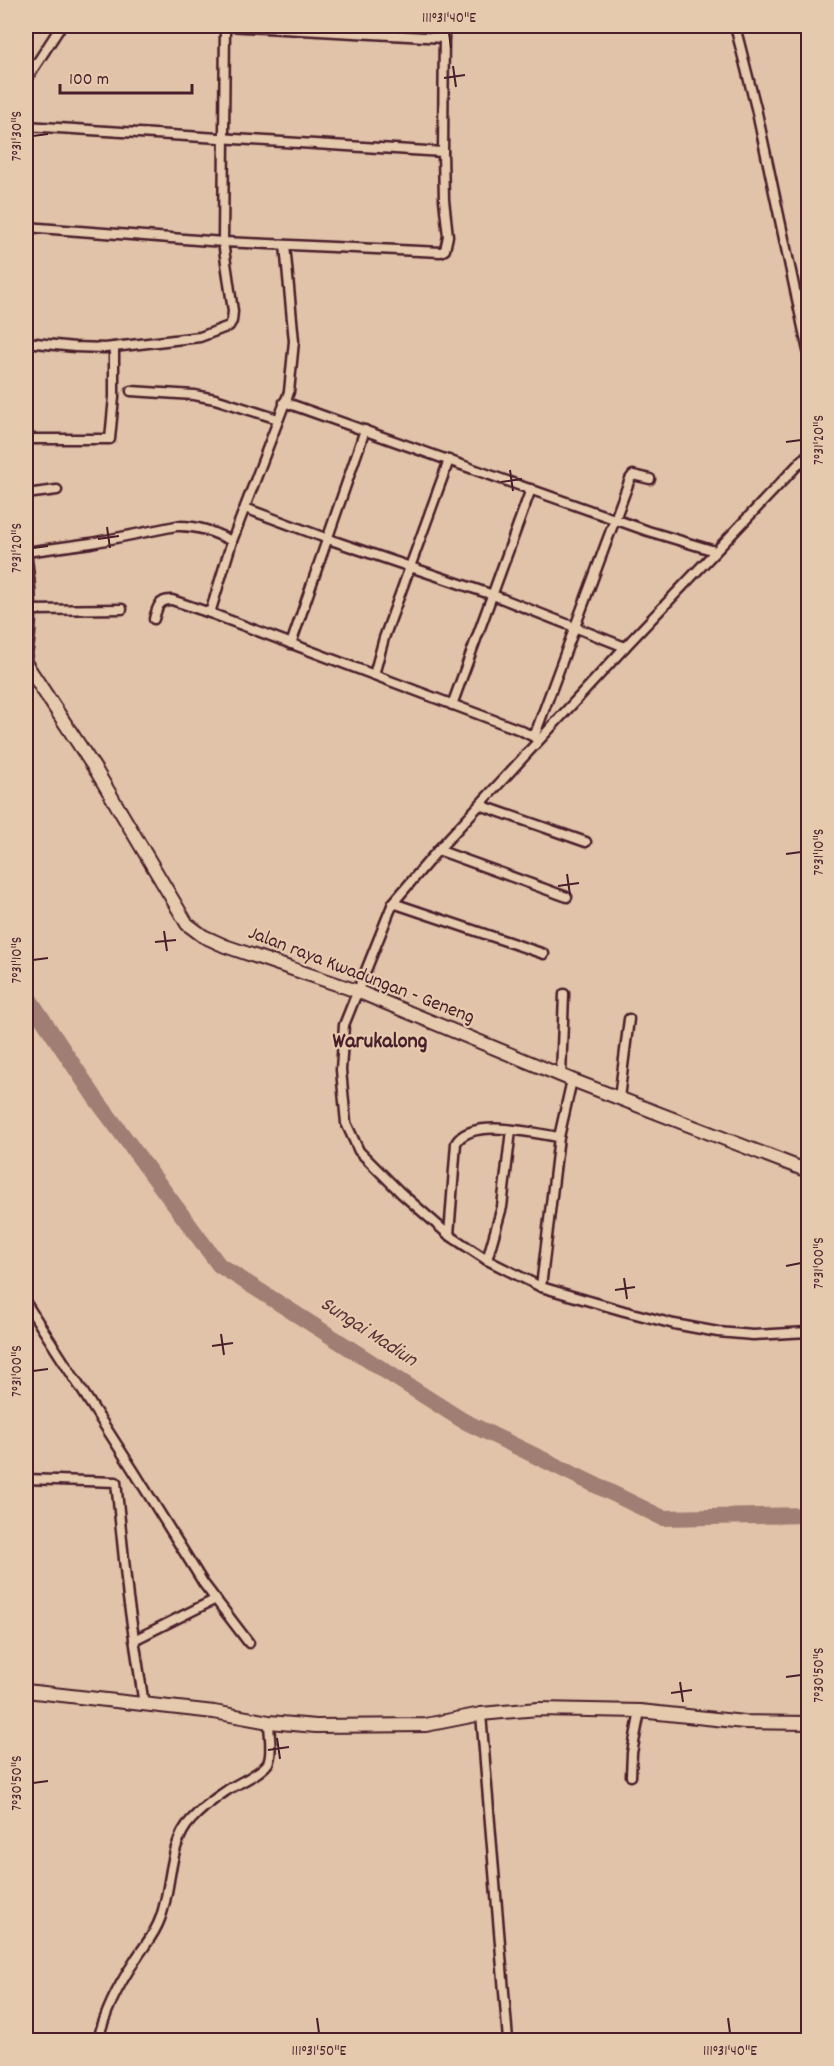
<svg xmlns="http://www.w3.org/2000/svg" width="834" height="2066" font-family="Dekko,sans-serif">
<rect width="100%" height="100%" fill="#e0c3a8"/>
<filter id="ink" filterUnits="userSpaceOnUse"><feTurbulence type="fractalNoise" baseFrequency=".0167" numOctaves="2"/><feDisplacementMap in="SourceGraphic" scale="12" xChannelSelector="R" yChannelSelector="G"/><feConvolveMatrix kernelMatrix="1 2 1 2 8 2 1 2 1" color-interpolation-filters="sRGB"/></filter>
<g filter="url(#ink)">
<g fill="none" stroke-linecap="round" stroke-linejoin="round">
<!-- river -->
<path stroke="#a07e73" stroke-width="16" d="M 26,994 L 96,1099 L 219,1265 L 462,1420 L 663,1518 L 808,1515"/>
<defs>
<g id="street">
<path d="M 227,26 L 444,38"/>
<path d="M 735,26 L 756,108 L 808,351"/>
<path d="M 26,80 L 61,26"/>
<path d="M 26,126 L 443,152"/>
<path d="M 26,227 L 223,242 L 441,252 L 445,250 L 448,236 L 444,200 L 443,152 L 444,26"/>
<path d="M 285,245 L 294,341 L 289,392 L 232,541 L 210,613 L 520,730 L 534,737"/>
<path d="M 26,342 L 75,347 L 105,348 L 200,337 L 229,326 L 232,321 L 233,311 L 223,242 L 225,26"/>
<path d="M 131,391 L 194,395 L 215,399 L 278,419"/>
<path d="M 284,402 L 648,531 L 715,551"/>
<path d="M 26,439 L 110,439 L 114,397 L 114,347"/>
<path d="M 808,454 L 625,647 L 438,850 L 393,903 L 344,1025 L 341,1070 L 346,1123 L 359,1151 L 401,1193 L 449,1235 L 487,1260 L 541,1287 L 624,1311 L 674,1324 L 718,1332 L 753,1335 L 808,1332"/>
<path d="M 26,494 L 57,490"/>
<path d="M 245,508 L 328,539 L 493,595 L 625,647"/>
<path d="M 26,552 L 91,543 L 176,526 C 198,525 213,532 232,541"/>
<path d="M 26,552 C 31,587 34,624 26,659"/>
<path d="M 30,610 L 122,609"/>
<path d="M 154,619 C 157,608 159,599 172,600 L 210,613"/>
<path d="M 291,644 L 365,430"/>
<path d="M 374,675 L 384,638 L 449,460"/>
<path d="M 452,705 L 531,489"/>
<path d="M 536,739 L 534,737 L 630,479 L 633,475 L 650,479"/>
<path d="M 480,805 L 586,842"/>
<path d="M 438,850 L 567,897"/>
<path d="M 393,903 L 544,954"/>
<path d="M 561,1076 L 564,994"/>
<path d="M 619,1098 L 629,1019"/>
<path d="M 449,1235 L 456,1143 C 471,1117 533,1133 559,1137"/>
<path d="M 487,1260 L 502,1207 L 511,1130"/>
<path d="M 541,1287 L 559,1137 L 572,1080"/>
<path d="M 26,1303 L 135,1473 L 204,1584 L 249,1643"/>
<path d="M 26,1479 L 116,1482 L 128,1598 L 144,1705"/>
<path d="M 134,1640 L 214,1600"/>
<path d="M 481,1714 L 508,2040"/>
<path d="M 631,1776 L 632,1753 L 640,1711"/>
<path d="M 98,2040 C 105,2012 118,1986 134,1962 C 143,1947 154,1936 160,1919 C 172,1889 168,1844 191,1820 C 201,1809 214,1799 226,1791 C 236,1784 262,1773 268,1763 C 273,1753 269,1734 269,1722"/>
</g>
<g id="secondary">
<path d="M 26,664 L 97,772 L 187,924 L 203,936 L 225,946 L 357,991 L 572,1080 L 808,1171"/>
<path d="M 26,1691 L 214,1712 L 269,1722 L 316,1726 L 426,1725 L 481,1714 L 538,1709 L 640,1711 L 744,1722 L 808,1723"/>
</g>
</defs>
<!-- street casing -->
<use href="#street" stroke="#4a1f2b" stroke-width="13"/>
<!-- secondary casing -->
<use href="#secondary" stroke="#4a1f2b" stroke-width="16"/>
<!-- street -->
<use href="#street" stroke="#e6caad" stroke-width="8"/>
<!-- secondary -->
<use href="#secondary" stroke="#e6caad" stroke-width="12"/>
</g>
</g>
<!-- ticks -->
<path fill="none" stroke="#4a1f2b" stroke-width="2" d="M 449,33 L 451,48M 453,66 L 456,87M 444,78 L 465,75M 33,136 L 48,134M 786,442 L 801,440M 510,470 L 513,491M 501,482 L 522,479M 107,527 L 110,548M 98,539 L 119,536M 33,548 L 48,546M 786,854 L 801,852M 567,874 L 570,895M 558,886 L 579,883M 164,931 L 167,951M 155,942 L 176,940M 33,960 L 48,958M 786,1266 L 801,1263M 624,1278 L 627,1299M 615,1290 L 635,1287M 221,1334 L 224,1355M 212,1346 L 233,1343M 33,1371 L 48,1369M 786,1677 L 801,1675M 680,1682 L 683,1702M 671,1693 L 692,1690M 277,1738 L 280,1759M 268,1750 L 289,1747M 33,1783 L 48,1781M 317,2018 L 319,2033M 728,2018 L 730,2033"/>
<g text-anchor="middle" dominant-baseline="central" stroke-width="4.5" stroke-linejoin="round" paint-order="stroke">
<!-- street labels -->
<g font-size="20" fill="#4a1f2b" stroke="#e6caad">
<text transform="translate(361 976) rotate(21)">Jalan raya Kwadungan - Geneng</text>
</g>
<!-- water labels -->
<g font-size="21" font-style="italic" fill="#5b3239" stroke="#e6caad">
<text transform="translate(368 1333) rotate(33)">Sungai Madiun</text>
</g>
<!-- quarter labels -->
<g font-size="22" font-weight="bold" fill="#4a1f2b" stroke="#e6caad">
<text x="380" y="1042">Warukalong</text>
</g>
</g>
<!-- margin -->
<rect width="834" height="2066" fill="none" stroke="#e6caad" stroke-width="66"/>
<!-- scale -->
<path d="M60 84v9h132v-9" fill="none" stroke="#4a1f2b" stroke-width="3"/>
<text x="69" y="84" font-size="18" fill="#4a1f2b" stroke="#e6caad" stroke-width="4.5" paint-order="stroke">100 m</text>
<rect x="33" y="33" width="768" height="2000" fill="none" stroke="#4a1f2b" stroke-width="2"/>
<g font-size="15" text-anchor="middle" fill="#4a1f2b">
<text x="449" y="22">111°31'40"E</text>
<text transform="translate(16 136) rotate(-90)" y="5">7°31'30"S</text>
<text transform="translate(818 440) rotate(-90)" y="5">7°31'20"S</text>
<text transform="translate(16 548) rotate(-90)" y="5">7°31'20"S</text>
<text transform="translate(818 852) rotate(-90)" y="5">7°31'10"S</text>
<text transform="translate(16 960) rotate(-90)" y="5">7°31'10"S</text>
<text transform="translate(818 1263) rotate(-90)" y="5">7°31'00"S</text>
<text transform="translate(16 1371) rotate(-90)" y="5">7°31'00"S</text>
<text transform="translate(818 1675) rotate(-90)" y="5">7°30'50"S</text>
<text transform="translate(16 1783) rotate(-90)" y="5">7°30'50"S</text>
<text x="319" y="2055">111°31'50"E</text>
<text x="730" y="2055">111°31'40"E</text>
</g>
</svg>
